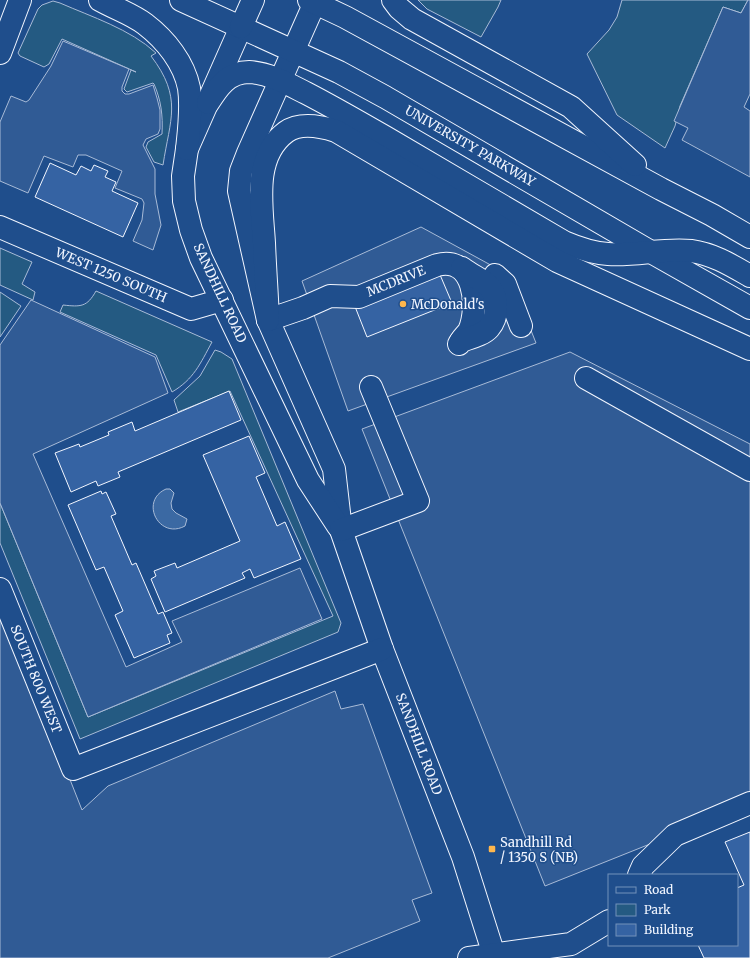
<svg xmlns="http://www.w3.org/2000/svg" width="750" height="958" font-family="Merriweather,serif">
<rect width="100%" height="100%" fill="#1f4e8c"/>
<!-- green -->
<g fill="#245a82" stroke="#a8bbd7">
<path d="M 418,0 L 501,0 L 498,7 L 481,37 L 427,9 Z"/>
<path d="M 622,0 L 748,0 L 741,13 L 723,7 L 680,106 L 675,126 L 665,148 L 617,115 L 587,54 L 609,30 L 617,17 Z"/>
<path d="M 53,1 L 60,3 C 92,17 130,29 156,53 L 151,56 C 183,98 170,119 163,165 L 154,162 L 146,147 L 148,142 L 162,134 C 163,115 161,100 154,84 L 153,83 L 127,92 L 124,89 L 131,70 L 136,72 L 62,39 L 49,64 L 44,67 L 20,56 L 18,53 L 38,9 L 42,5 Z"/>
<path d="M 0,248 L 32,262 L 22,284 L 35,292 L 33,300 L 0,285 Z"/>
<path d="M 96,291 L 212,342 C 200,364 194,379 172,392 L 156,355 L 60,312 L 63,305 C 81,307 87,307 96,291 Z"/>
<path d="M 0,292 L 21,306 L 0,337 Z"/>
<path d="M 215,350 L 221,352 L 232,359 L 341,623 L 338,632 L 80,739 L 0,543 L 0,503 L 88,717 L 333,616 L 230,391 L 178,412 L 174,400 L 200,376 Z"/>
</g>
<!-- parking -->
<g fill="#305b95" stroke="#a8bbd7">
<path d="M 748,0 L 750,0 L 750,94 L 744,107 L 750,111 L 750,177 L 682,140 L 688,128 L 674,121 L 723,7 L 741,13 Z"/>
<path d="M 63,41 L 129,69 L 122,87 L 122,91 L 125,94 L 129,94 L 153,85 L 157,98 L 160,110 L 160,129 L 158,134 L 146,139 L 143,145 L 155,169 L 155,194 L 161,225 L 153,250 L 133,241 L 142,220 L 144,203 L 142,199 L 115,188 L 122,171 L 86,155 L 78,155 L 73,167 L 44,156 L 28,193 L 0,181 L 0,122 L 11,96 L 26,102 L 29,100 L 51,66 Z"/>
<path d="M 421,227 L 509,275 L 536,343 L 348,411 L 302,281 Z"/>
<path d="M 31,300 L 155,357 L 168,393 L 33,454 L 126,667 L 182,642 L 172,621 L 300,568 L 322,619 L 88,717 L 0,503 L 0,345 Z"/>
<path d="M 570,352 L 750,444 L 750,804 L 545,886 L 362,429 Z"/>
<path d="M 0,602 L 82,810 L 108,786 L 335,691 L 341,709 L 363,704 L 432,893 L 412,900 L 420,921 L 328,958 L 0,958 Z"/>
</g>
<!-- water -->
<path fill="#3b69a3" stroke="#a8bbd7" d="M 166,489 L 170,489 L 174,493 L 171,503 L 172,509 L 176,513 L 187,519 L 185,526 C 159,540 139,501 166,489 Z"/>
<!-- building -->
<g fill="#3563a3" stroke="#f2f6ff">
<path d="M 50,163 L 76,175 L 81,166 L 91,171 L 94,165 L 108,171 L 105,177 L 116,182 L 112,191 L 138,203 L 123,237 L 35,197 Z"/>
<path d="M 438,270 L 452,303 L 367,337 L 354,304 Z"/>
<path d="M 229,391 L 241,420 L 118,472 L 120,477 L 98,486 L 96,481 L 71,492 L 55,453 L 79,444 L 80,447 L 109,435 L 108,432 L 132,422 L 135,431 Z"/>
<path d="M 249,436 L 265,473 L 256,477 L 277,526 L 285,522 L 301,559 L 254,578 L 250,569 L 242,573 L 245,578 L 165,612 L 151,579 L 156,576 L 154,571 L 175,563 L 177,568 L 240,541 L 203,455 Z"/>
<path d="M 101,491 L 102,494 L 106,492 L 116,514 L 111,516 L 132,565 L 136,563 L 158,614 L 163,612 L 172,633 L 167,635 L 170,643 L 134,658 L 115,615 L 123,611 L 104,567 L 96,570 L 68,505 Z"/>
<path d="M 750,832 L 750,958 L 704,958 L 698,945 L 737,945 L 737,888 L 744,885 L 725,842 Z"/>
</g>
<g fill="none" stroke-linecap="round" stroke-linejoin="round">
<defs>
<g id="minor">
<path d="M 316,0 L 248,153 L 241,171 L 239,191 L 268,320 L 334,469 L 341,530 L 382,649 L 463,857 L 495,958"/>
<path d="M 241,27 L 187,149 L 183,176 L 184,201 L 191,230 L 201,258 L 308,480 L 338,526"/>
<path d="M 0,53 L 20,0"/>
<path d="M 0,227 L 191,309 L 222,300"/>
<path d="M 495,275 L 505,284 L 521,326"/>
<path d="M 268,320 L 303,308 L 330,296 L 359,297 L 437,265 C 474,255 480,306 469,331 C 467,334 463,337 461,341"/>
<path d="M 459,344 L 461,341 C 469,338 483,335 489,328 C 499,317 498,295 488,285 C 480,279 470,274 462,268"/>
<path d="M 586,378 L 750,470"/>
<path d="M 341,530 L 418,501 L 371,387"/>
<path d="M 0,589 L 73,769 L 382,649"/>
<path d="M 639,875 L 643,866 L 675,835 L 750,803"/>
<path d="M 469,958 L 571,944 L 609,921"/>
</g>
<g id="major">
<path d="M 100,0 C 114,8 132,14 145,24 C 166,40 184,63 189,88 C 192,108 189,130 187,149"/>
<path d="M 181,0 L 339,72 L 385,97 L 651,252 L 750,308"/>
<path d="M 309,0 L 345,17 L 661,189 L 712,215 L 750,237"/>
<path d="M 393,0 L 399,8 L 412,19 L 571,107 L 635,165"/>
<path d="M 241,27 L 253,0"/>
<path d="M 208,103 C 218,87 228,72 249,72 C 269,73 288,84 306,93 C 333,107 359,122 385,137 C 445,172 504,207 564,242 C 578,248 593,253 608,254 C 636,256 664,248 691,251 C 713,254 731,265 750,276"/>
<path d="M 268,320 C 267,294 265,269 264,243 C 262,207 252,157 286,132 C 300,122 320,126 336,131 L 557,261 L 750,349"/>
</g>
</defs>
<!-- minor casing -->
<use href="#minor" stroke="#f2f6ff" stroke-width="24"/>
<!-- major casing -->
<use href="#major" stroke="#f2f6ff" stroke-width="24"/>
<!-- minor -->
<use href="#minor" stroke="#1f4e8c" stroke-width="22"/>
<!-- major -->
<use href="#major" stroke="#1f4e8c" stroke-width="22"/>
</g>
<!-- markers -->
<g fill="#ffb74d" stroke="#1f4e8c" stroke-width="1.5">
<circle cx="403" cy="304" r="4"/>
<rect x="488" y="845" width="8" height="8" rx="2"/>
</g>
<g text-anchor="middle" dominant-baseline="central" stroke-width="3" stroke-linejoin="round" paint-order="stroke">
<!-- street labels -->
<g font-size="13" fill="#f2f6ff" stroke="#1f4e8c">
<text transform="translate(470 146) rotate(30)">UNIVERSITY PARKWAY</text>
<text transform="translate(111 275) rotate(23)">WEST 1250 SOUTH</text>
<text transform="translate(396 281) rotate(-22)">MCDRIVE</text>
<text transform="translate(220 293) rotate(65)">SANDHILL ROAD</text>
<text transform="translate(36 679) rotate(68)">SOUTH 800 WEST</text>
<text transform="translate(419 744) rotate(69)">SANDHILL ROAD</text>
</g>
<!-- poi labels -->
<g font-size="13" fill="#f2f6ff" stroke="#1f4e8c" text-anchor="start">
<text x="411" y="304">McDonald's</text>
<text x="500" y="842">Sandhill Rd<tspan x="500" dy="15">/ 1350 S (NB)</tspan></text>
</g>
</g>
<!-- legend -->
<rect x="608" y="874" width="130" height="72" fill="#1f4e8c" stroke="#7391ba"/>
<rect x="616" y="887" width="20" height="6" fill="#1f4e8c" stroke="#7391ba"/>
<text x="644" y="894" font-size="12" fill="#f2f6ff">Road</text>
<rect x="616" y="904" width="20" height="12" fill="#245a82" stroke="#7391ba"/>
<text x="644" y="914" font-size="12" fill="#f2f6ff">Park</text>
<rect x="616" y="924" width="20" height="12" fill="#3563a3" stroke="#7391ba"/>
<text x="644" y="934" font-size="12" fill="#f2f6ff">Building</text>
</svg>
